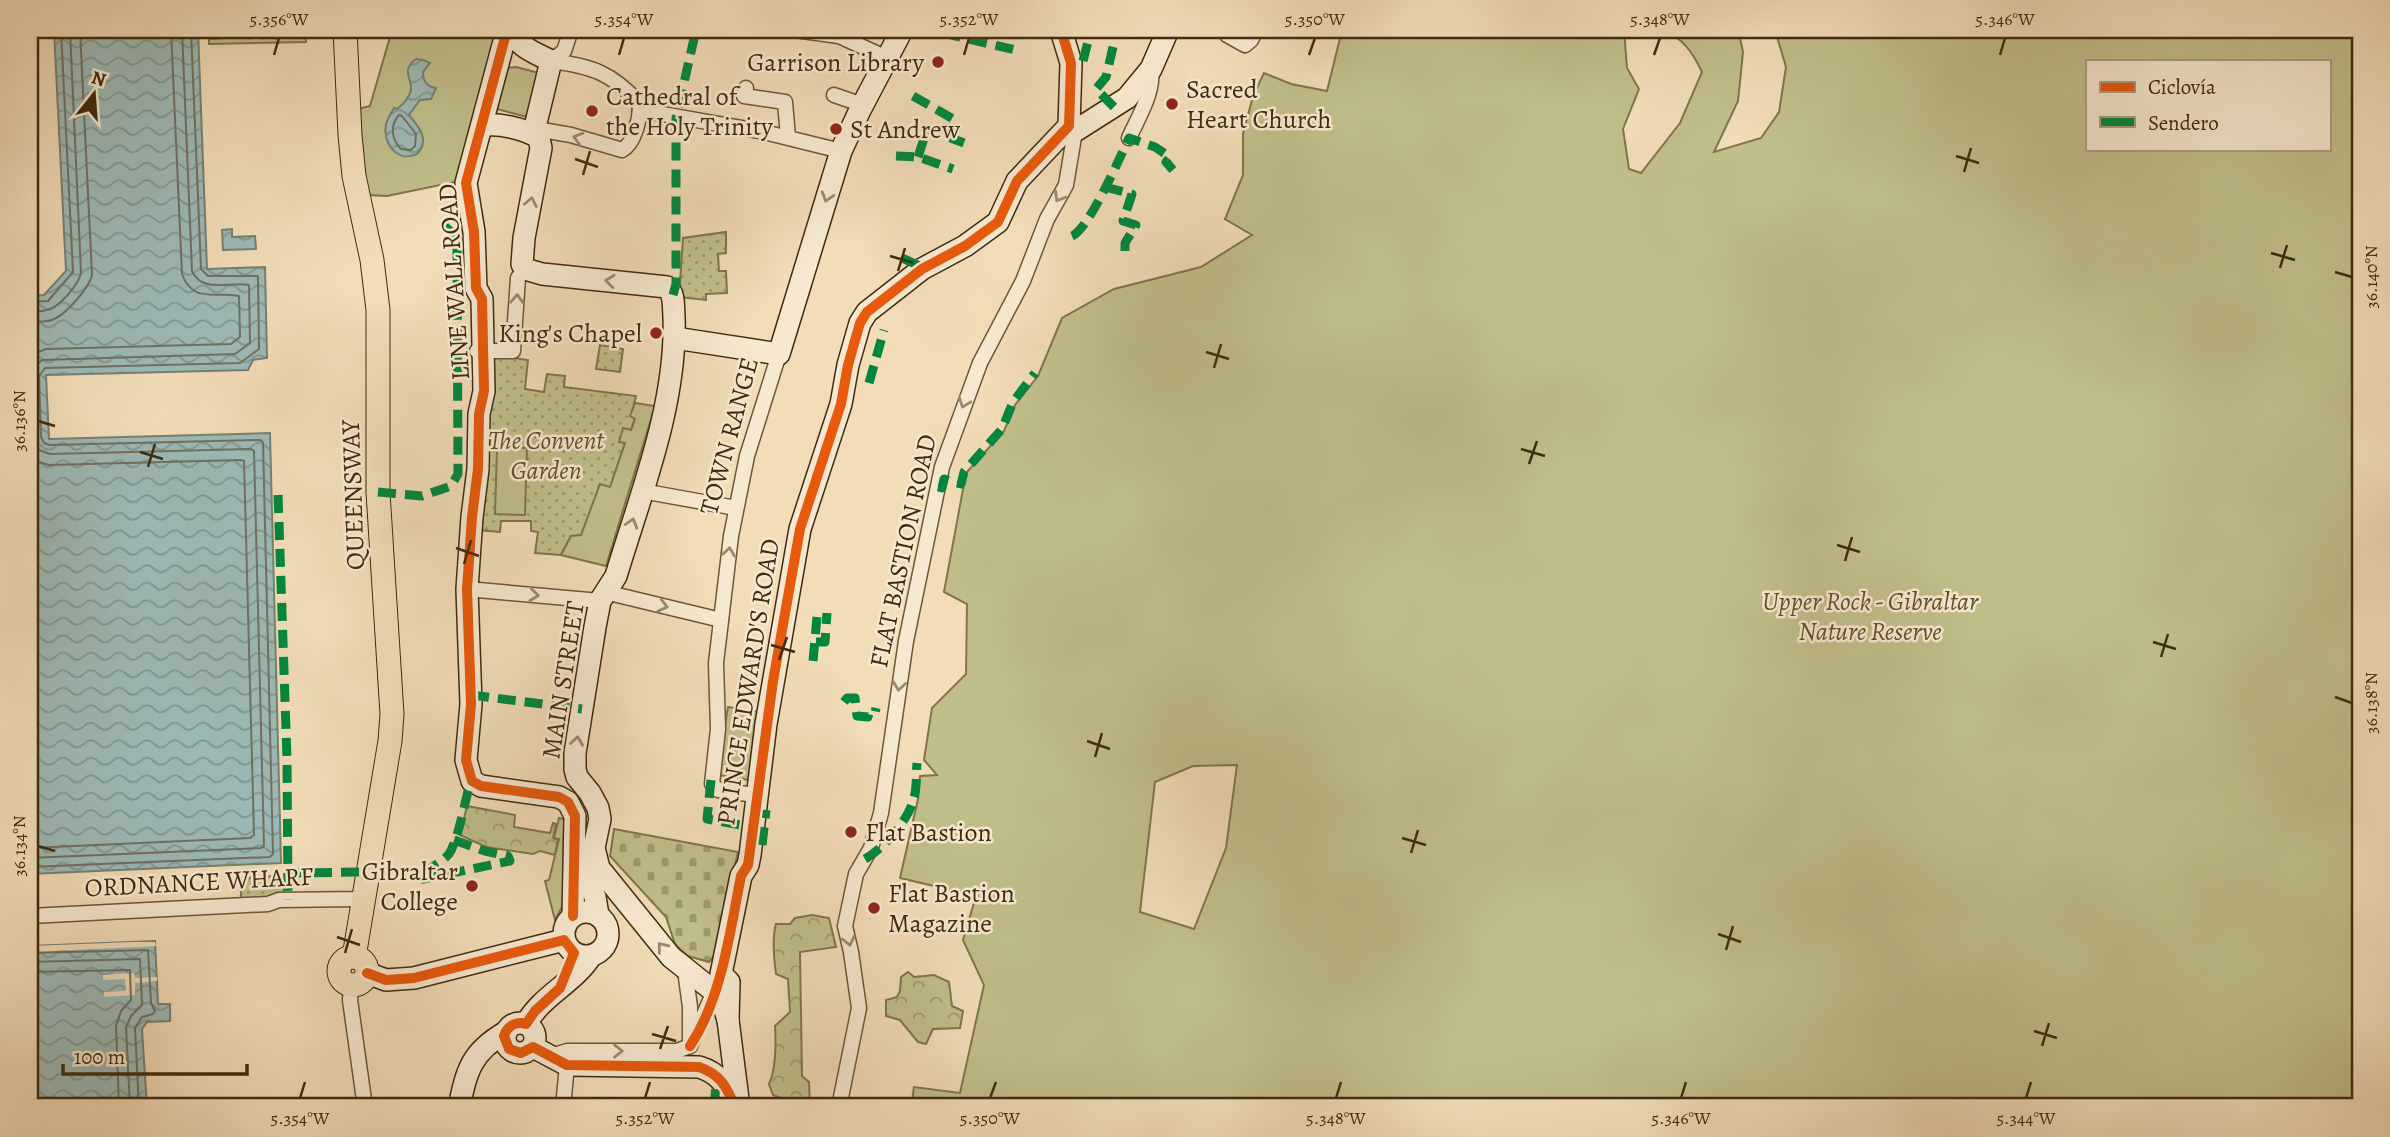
<svg xmlns="http://www.w3.org/2000/svg" width="2390" height="1137" font-family="Alegreya,serif">
<defs>
<pattern id="grass-dots" width="8" height="8" patternUnits="userSpaceOnUse" patternTransform="scale(1.75)"><rect width="8" height="8" fill="#c0bf8a"/><path d="M2 2h.1M6 6h.1" fill="none" stroke="#9d9b6f" stroke-width="1.8" stroke-linecap="round"/></pattern>
<pattern id="forest-crowns" width="20" height="18" patternUnits="userSpaceOnUse" patternTransform="scale(1.75)"><rect width="20" height="18" fill="#c0bf8a"/><path d="M2 6a3 3 0 1 1 6 0M12 15a3 3 0 1 1 6 0" fill="none" stroke="#9d9b6f"/></pattern>
<pattern id="cemetery-stones" width="16" height="16" patternUnits="userSpaceOnUse" patternTransform="scale(1.75)"><rect width="16" height="16" fill="#c0bf8a"/><path d="M2 7V4a2 2 0 0 1 4 0v3zM10 15v-3a2 2 0 0 1 4 0v3z" fill="#9d9b6f"/></pattern>
<pattern id="water-waves" width="16" height="10" patternUnits="userSpaceOnUse" patternTransform="scale(1.75)"><rect width="16" height="10" fill="#9dbab7"/><path d="M0 5q4-4 8 0t8 0" fill="none" stroke="#819793"/></pattern>
</defs>
<rect width="100%" height="100%" fill="#f2ddb8"/>
<filter id="stains"><feTurbulence type="fractalNoise" baseFrequency=".00286" numOctaves="4"/><feColorMatrix values="0 0 0 0 .2 0 0 0 0 .09 0 0 0 0 .02 0 0 0 .5 -.17"/></filter>
<radialGradient id="worn" r=".72"><stop offset=".6" stop-color="#630" stop-opacity="0"/><stop offset="1" stop-color="#630" stop-opacity=".3"/></radialGradient>
<!-- grass -->
<g fill="url(#grass-dots)" stroke="#80754c" stroke-width="2">
<path d="M 209,30 L 211,30 L 212,39 L 222,38 L 222,30 L 306,30 L 306,42 L 209,44 Z"/>
<path d="M 726,232 L 726,253 L 718,254 L 719,271 L 726,271 L 727,293 L 706,294 L 706,300 L 679,297 L 683,238 Z"/>
<path d="M 600,345 L 623,349 L 620,372 L 596,369 Z"/>
<path d="M 502,356 L 528,360 L 525,389 L 544,392 L 547,374 L 565,376 L 564,387 L 636,396 L 631,416 L 635,418 L 631,430 L 623,428 L 625,443 L 610,488 L 600,485 L 581,536 L 571,536 L 561,555 L 535,553 L 538,532 L 531,531 L 531,521 L 501,521 L 500,532 L 477,530 L 493,357 Z"/>
<path d="M 277,876 L 277,883 L 283,880 L 284,893 L 269,899 L 241,900 L 241,878 Z"/>
</g>
<!-- forest -->
<g fill="url(#forest-crowns)" stroke="#80754c" stroke-width="2">
<path d="M 467,806 L 515,815 L 514,827 L 550,833 L 553,823 L 556,824 L 553,838 L 558,840 L 555,855 L 540,851 L 533,854 L 486,847 L 460,835 Z"/>
<path d="M 812,915 L 829,918 L 836,947 L 800,952 L 802,1076 L 809,1082 L 810,1106 L 802,1106 L 773,1095 L 769,1084 C 776,1070 776,1042 775,1026 L 790,1012 L 788,979 L 776,974 C 774,959 772,937 776,924 L 790,924 L 795,918 Z"/>
<path d="M 908,972 L 914,977 L 934,975 L 949,982 L 952,1006 L 963,1011 L 960,1028 L 933,1029 L 926,1044 L 918,1042 L 900,1020 L 886,1016 L 886,1000 L 897,997 L 900,991 L 901,977 Z"/>
</g>
<!-- cemetery -->
<path fill="url(#cemetery-stones)" stroke="#80754c" stroke-width="2" d="M 614,829 L 738,852 L 714,956 L 709,962 L 688,956 L 681,950 L 675,944 L 666,917 L 610,856 Z"/>
<!-- park -->
<g fill="#c0bf8a" stroke="#80754c" stroke-width="2" fill-rule="evenodd">
<path d="M 392,30 L 497,30 L 460,181 L 387,196 L 368,195 L 360,157 L 358,109 L 370,106 Z"/>
<path d="M 1342,30 L 1624,30 L 1627,68 L 1639,89 L 1623,129 L 1629,169 L 1641,173 L 1680,123 L 1702,72 C 1693,53 1683,38 1663,30 L 1730,30 L 1740,38 L 1743,52 L 1738,101 L 1714,152 L 1761,138 L 1779,112 L 1786,67 L 1775,30 L 2360,30 L 2360,1107 L 911,1107 L 914,1087 L 960,1093 L 984,985 L 963,940 L 976,896 L 900,878 L 918,799 L 920,776 L 937,775 L 924,760 L 932,708 L 966,674 L 967,604 L 944,592 L 966,473 L 1004,431 L 1015,405 L 1038,376 L 1062,318 L 1114,289 L 1201,267 L 1252,235 L 1225,219 L 1243,175 L 1243,134 L 1253,96 L 1264,73 L 1291,84 L 1327,91 ZM 2329,61 L 2329,149 L 2087,149 L 2087,61 ZM 1237,765 L 1226,848 L 1194,929 L 1140,912 L 1155,782 L 1193,766 Z"/>
<path d="M 516,67 L 539,73 L 527,117 L 497,109 L 504,68 Z"/>
<path d="M 635,403 L 655,406 L 606,566 L 561,555 L 571,536 L 581,535 L 600,484 L 610,487 L 625,443 L 619,442 L 623,428 L 631,430 L 635,419 L 630,416 Z"/>
<path d="M 497,447 L 527,448 L 525,515 L 495,514 Z"/>
<path d="M 728,707 L 760,712 L 749,780 L 717,775 Z"/>
<path d="M 559,818 L 572,821 L 562,907 L 555,920 L 545,881 L 549,880 L 559,839 L 554,838 Z"/>
</g>
<!-- water -->
<g fill="url(#water-waves)" stroke="#788173" stroke-width="2">
<path d="M 54,30 L 198,30 L 207,269 L 265,267 L 267,358 L 253,360 L 248,370 L 46,375 L 49,439 L 270,433 L 281,863 L 30,874 L 30,296 L 44,295 L 66,271 Z"/>
<path d="M 416,59 L 423,60 L 430,63 L 423,72 C 423,81 427,87 436,88 L 431,99 L 420,100 L 409,115 C 418,126 431,139 417,154 C 398,163 382,144 386,124 C 387,119 391,113 394,108 L 397,109 C 429,83 393,77 416,59 Z"/>
<path d="M 232,229 L 232,237 L 255,236 L 256,249 L 223,250 L 222,230 Z"/>
<path d="M 155,941 L 158,1004 L 170,1004 L 170,1021 L 147,1022 L 142,1029 L 147,1107 L 30,1107 L 30,946 Z"/>
</g>
<!-- pier -->
<g fill="#f2ddb8">
<path d="M 133,942 L 155,942 L 156,946 L 30,952 L 30,946 Z"/>
<path d="M 134,973 L 135,978 L 157,977 L 157,981 L 135,983 L 135,995 L 104,997 L 104,992 L 126,991 L 125,979 L 103,980 L 103,975 Z"/>
</g>
<g fill="none" stroke-linecap="round" stroke-linejoin="round">
<!-- shore -->
<g stroke="#6e7262" stroke-width="2">
<path d="M 399,115 L 402,116 L 416,134 L 415,146 L 411,150 L 401,149 C 391,139 390,125 399,115 Z"/>
<path d="M 30,302 L 48,301 L 73,272 L 61,30"/>
<path d="M 30,311 C 35,311 42,312 47,310 C 60,307 78,285 81,273 L 70,30"/>
<path d="M 30,322 C 37,322 45,322 52,320 C 66,315 89,288 92,275 L 80,30"/>
<path d="M 30,355 L 46,349 L 231,344 L 240,337 L 239,296 C 215,291 193,304 182,274 L 171,30"/>
<path d="M 30,456 L 39,462 L 49,465 L 241,460 L 244,461 L 254,835 L 250,838 L 30,848"/>
<path d="M 30,858 L 261,848 L 264,846 L 254,451 L 251,449 L 50,454 L 39,450 L 33,438 L 31,375 L 34,367 L 42,360 L 235,354 L 250,343 L 249,285 C 230,281 202,294 192,271 L 182,30"/>
<path d="M 30,867 L 270,857 L 273,854 L 263,442 L 260,440 L 50,445 L 44,443 L 41,437 L 39,376 L 45,368 L 240,363 L 259,349 L 258,276 L 208,276 L 201,269 L 191,30"/>
<path d="M 30,953 L 148,950 L 151,1003 L 155,1011 L 153,1014 L 142,1017 L 135,1028 L 139,1107"/>
<path d="M 30,962 L 140,959 L 142,1005 L 131,1016 L 126,1027 L 130,1107"/>
<path d="M 30,972 L 130,970 L 131,1000 L 121,1011 L 116,1026 L 119,1107"/>
</g>
<defs>
<g id="street">
<path d="M 795,30 L 839,36 L 887,58"/>
<path d="M 1223,30 L 1227,35 L 1245,45 L 1251,40 L 1256,30"/>
<path d="M 551,61 L 564,51 L 571,30"/>
<path d="M 746,88 L 744,96 L 785,102 L 788,137"/>
<path d="M 834,95 L 863,105"/>
<path d="M 640,110 L 764,132 L 841,151"/>
<path d="M 536,129 L 571,135 L 622,150 C 635,143 640,118 640,104 C 612,73 592,66 551,61"/>
<path d="M 1129,138 C 1138,118 1154,92 1151,71"/>
<path d="M 477,351 L 513,351 L 518,278 L 525,269"/>
<path d="M 642,491 L 736,508"/>
<path d="M 467,589 L 600,601"/>
<path d="M 605,592 L 721,620"/>
<path d="M 755,795 L 718,790 L 712,784 L 718,729 L 716,663 L 731,536 L 747,456 L 779,354"/>
<path d="M 30,916 L 268,904 L 279,900 L 357,899 L 364,889"/>
<path d="M 685,970 L 690,1007 L 690,1041"/>
<path d="M 351,985 L 350,1000 L 365,1107"/>
<path d="M 690,1046 L 716,987"/>
<path d="M 551,1056 L 567,1051 L 677,1051 L 690,1046"/>
<path d="M 563,1107 L 567,1065"/>
<path d="M 839,1107 L 859,1008 L 851,952 L 845,926 L 856,874 L 871,848 L 881,813 L 906,641 L 942,467 L 980,363 L 1023,281 L 1047,219 L 1066,185 L 1075,131"/>
</g>
<g id="secondary">
<path d="M 507,30 L 466,183 L 474,232 L 476,288 L 482,299 L 484,391 L 479,414 L 478,469 L 472,517 L 467,589 L 471,704 L 466,760 L 472,781 L 481,786 L 559,797 L 568,802 L 575,816 L 573,916"/>
<path d="M 512,30 C 518,48 536,53 551,61 L 536,123 L 541,148 L 524,238 L 522,264 L 525,269 L 542,274 L 667,287 C 675,294 673,306 674,317 C 677,404 641,493 616,576 L 600,601 L 595,627 L 575,753 L 575,769 L 577,777 L 590,793 L 598,808 L 600,819 L 594,848 L 599,868 L 671,957 L 721,997 L 728,1020"/>
<path d="M 482,126 C 497,122 524,129 538,137"/>
<path d="M 1069,126 L 1075,131 L 1127,98 L 1151,69 L 1168,30"/>
<path d="M 675,338 L 779,354 L 841,151 L 860,110 L 902,30"/>
<path d="M 581,857 L 595,897 L 598,915"/>
<circle cx="586" cy="934" r="22"/>
<path d="M 367,973 L 386,980 L 414,978 L 564,940"/>
<circle cx="520" cy="1038" r="15"/>
<path d="M 526,1024 C 541,996 574,983 591,956"/>
<path d="M 533,1047 L 567,1065 L 699,1067 C 719,1073 727,1085 734,1104"/>
<path d="M 459,1107 C 467,1070 471,1052 506,1032"/>
<path d="M 739,1107 L 728,1020 L 729,982 L 721,974 L 741,876 L 748,865 L 750,855 L 766,724 L 800,529 L 841,404 L 848,365 L 860,323 L 867,312 L 922,269 L 965,246 L 998,222 L 1017,181 L 1069,126 L 1071,63 L 1061,30"/>
</g>
<g id="primary">
<path d="M 345,30 L 350,135 L 354,176 L 372,260 L 378,310 L 378,492 L 392,714 L 390,741 L 354,957"/>
<circle cx="353" cy="971" r="14"/>
</g>
</defs>
<!-- street casing -->
<use href="#street" stroke="#6c5838" stroke-width="17"/>
<!-- secondary casing -->
<use href="#secondary" stroke="#402b0e" stroke-width="24"/>
<!-- primary casing -->
<use href="#primary" stroke="#402b0e" stroke-width="25"/>
<!-- street -->
<use href="#street" stroke="#f7e9d1" stroke-width="14"/>
<!-- secondary -->
<use href="#secondary" stroke="#f7e9d1" stroke-width="21"/>
<!-- primary -->
<use href="#primary" stroke="#f2ddb8" stroke-width="23"/>
<!-- quiet -->
<g stroke="#00873e" stroke-width="9" stroke-dasharray="18 9" stroke-linecap="butt">
<path d="M 943,33 L 1020,51"/>
<path d="M 1083,61 L 1091,30"/>
<path d="M 913,96 L 955,120 L 947,137"/>
<path d="M 1114,107 L 1096,89 L 1106,77 L 1117,30"/>
<path d="M 896,156 L 918,157 L 953,169"/>
<path d="M 918,157 L 927,129 L 964,143"/>
<path d="M 1105,187 L 1132,194 L 1123,221 L 1136,225 L 1125,243 L 1125,252"/>
<path d="M 1072,236 C 1089,229 1120,157 1129,138 L 1155,147 L 1170,157 L 1166,162 L 1173,170"/>
<path d="M 902,258 L 924,268"/>
<path d="M 673,295 L 676,284 L 676,118 L 696,30"/>
<path d="M 869,383 L 884,330"/>
<path d="M 938,487 L 942,488 L 944,479 L 961,484 L 964,472 L 1002,429 L 1013,402 L 1035,373"/>
<path d="M 378,492 L 422,496 L 451,486 L 458,474 L 457,237 L 440,222"/>
<path d="M 278,495 L 287,759 L 288,900"/>
<path d="M 816,642 L 825,642 L 827,613"/>
<path d="M 813,661 L 817,617"/>
<path d="M 471,695 L 582,709"/>
<path d="M 844,702 L 847,698 L 855,698 L 857,716 L 868,717 L 869,713 L 875,713 L 876,708"/>
<path d="M 711,780 L 707,819 L 758,828"/>
<path d="M 454,840 L 485,851 L 508,856 L 510,861 L 419,880 C 425,868 440,865 449,854 C 458,841 466,797 471,779"/>
<path d="M 762,845 L 766,810"/>
<path d="M 865,859 C 884,848 909,820 914,798 C 917,787 916,774 917,763"/>
<path d="M 287,873 L 368,872"/>
<path d="M 714,1107 L 716,1085"/>
</g>
<defs>
<g id="cycleway">
<path d="M 507,30 L 466,183 L 474,232 L 476,288 L 482,299 L 484,391 L 479,414 L 478,469 L 472,517 L 467,589 L 471,704 L 466,760 L 472,781 L 481,786 L 559,797 L 568,802 L 575,816 L 573,916"/>
<path d="M 367,973 L 386,980 L 414,978 L 564,940 L 574,953 L 560,988 L 535,1011 L 526,1024 C 516,1021 507,1026 504,1036 L 509,1049 L 521,1053 L 533,1047 L 567,1065 L 699,1067 C 720,1074 727,1087 735,1107"/>
<path d="M 690,1046 C 722,998 730,931 741,876 L 748,865 L 773,681 L 800,529 L 841,404 L 848,365 L 860,323 L 867,312 L 922,269 L 965,246 L 998,222 L 1017,181 L 1069,126 L 1071,63 L 1061,30"/>
</g>
</defs>
<!-- cycleway casing -->
<use href="#cycleway" stroke="#f7e9d1" stroke-width="15"/>
<!-- cycleway -->
<use href="#cycleway" stroke="#e8590c" stroke-width="10"/>
</g>
<!-- one-way arrows -->
<defs><path id="oneway-chevron" d="M-2-3.5L2.5 0L-2 3.5" fill="none" stroke-width="1.6" stroke-linecap="round" stroke-linejoin="round" transform="scale(1.75)"/></defs>
<g stroke="#9c8a70">
<use href="#oneway-chevron" transform="translate(578 138) rotate(-164)"/>
<use href="#oneway-chevron" transform="translate(827 197) rotate(107)"/>
<use href="#oneway-chevron" transform="translate(1059 197) rotate(121)"/>
<use href="#oneway-chevron" transform="translate(531 202) rotate(-79)"/>
<use href="#oneway-chevron" transform="translate(610 281) rotate(-174)"/>
<use href="#oneway-chevron" transform="translate(517 299) rotate(-87)"/>
<use href="#oneway-chevron" transform="translate(964 403) rotate(110)"/>
<use href="#oneway-chevron" transform="translate(632 523) rotate(-73)"/>
<use href="#oneway-chevron" transform="translate(729 552) rotate(-82)"/>
<use href="#oneway-chevron" transform="translate(534 595) rotate(6)"/>
<use href="#oneway-chevron" transform="translate(663 606) rotate(14)"/>
<use href="#oneway-chevron" transform="translate(899 686) rotate(98)"/>
<use href="#oneway-chevron" transform="translate(577 741) rotate(-82)"/>
<use href="#oneway-chevron" transform="translate(849 941) rotate(77)"/>
<use href="#oneway-chevron" transform="translate(662 947) rotate(-129)"/>
<use href="#oneway-chevron" transform="translate(618 1051)"/>
</g>
<!-- ticks -->
<path fill="none" stroke="#402b0e" stroke-width="2.5" d="M 274,55 L 279,38M 619,55 L 624,38M 964,55 L 969,38M 1309,55 L 1315,38M 1654,55 L 1660,38M 2000,55 L 2005,38M 1956,156 L 1979,163M 575,159 L 598,167M 1964,172 L 1971,148M 583,175 L 590,151M 2271,253 L 2295,260M 890,256 L 914,263M 2280,268 L 2287,245M 898,271 L 905,248M 2335,272 L 2352,277M 1206,352 L 1229,359M 1214,368 L 1221,344M 38,421 L 55,426M 1521,449 L 1545,456M 140,452 L 163,459M 1529,464 L 1537,441M 148,467 L 155,444M 1837,545 L 1860,552M 456,548 L 479,556M 1845,561 L 1852,537M 464,564 L 471,540M 2153,642 L 2176,649M 771,645 L 795,652M 2161,657 L 2168,634M 779,660 L 787,637M 2335,697 L 2352,703M 1087,741 L 1110,749M 1095,757 L 1102,733M 1402,838 L 1426,845M 38,846 L 55,851M 1411,853 L 1418,830M 1718,934 L 1741,942M 337,937 L 360,945M 1726,950 L 1733,926M 345,953 L 352,929M 2034,1031 L 2057,1038M 652,1034 L 676,1041M 2042,1046 L 2049,1023M 660,1049 L 668,1026M 300,1098 L 305,1082M 645,1098 L 650,1082M 990,1098 L 996,1082M 1336,1098 L 1341,1082M 1681,1098 L 1686,1082M 2026,1098 L 2031,1082"/>
<!-- markers -->
<g fill="#8f2418" stroke="#f7e9d1" stroke-width="2.5">
<circle cx="938" cy="62" r="7"/>
<circle cx="1172" cy="104" r="7"/>
<circle cx="592" cy="111" r="7"/>
<circle cx="836" cy="129" r="7"/>
<circle cx="656" cy="333" r="7"/>
<circle cx="851" cy="832" r="7"/>
<circle cx="472" cy="886" r="7"/>
<circle cx="874" cy="908" r="7"/>
</g>
<g text-anchor="middle" dominant-baseline="central" stroke-width="5" stroke-linejoin="round" paint-order="stroke">
<!-- poi labels -->
<g font-size="26" fill="#402b0e" stroke="#f7e9d1" text-anchor="start">
<text x="924" y="62" text-anchor="end">Garrison Library</text>
<text x="1186" y="89">Sacred<tspan x="1186" dy="30">Heart Church</tspan></text>
<text x="606" y="96">Cathedral of<tspan x="606" dy="30">the Holy Trinity</tspan></text>
<text x="850" y="129">St Andrew</text>
<text x="642" y="333" text-anchor="end">King's Chapel</text>
<text x="865" y="832">Flat Bastion</text>
<text x="458" y="871" text-anchor="end">Gibraltar<tspan x="458" dy="30">College</tspan></text>
<text x="888" y="893">Flat Bastion<tspan x="888" dy="30">Magazine</tspan></text>
</g>
<!-- street labels -->
<g font-size="26" fill="#402b0e" stroke="#f7e9d1">
<text transform="translate(454 282) rotate(-94)">LINE WALL ROAD</text>
<text transform="translate(729 436) rotate(-75)">TOWN RANGE</text>
<text transform="translate(353 495) rotate(-92)">QUEENSWAY</text>
<text transform="translate(903 551) rotate(-78)">FLAT BASTION ROAD</text>
<text transform="translate(563 680) rotate(-81)">MAIN STREET</text>
<text transform="translate(748 682) rotate(-81)">PRINCE EDWARD'S ROAD</text>
<text transform="translate(199 882) rotate(-3)">ORDNANCE WHARF</text>
</g>
<!-- park labels -->
<g font-size="26" font-style="italic" fill="#60502d" stroke="#f7e9d1">
<text x="546" y="440">The Convent<tspan x="546" dy="30">Garden</tspan></text>
<text x="1870" y="601">Upper Rock - Gibraltar<tspan x="1870" dy="30">Nature Reserve</tspan></text>
</g>
</g>
<!-- margin -->
<rect width="2390" height="1137" fill="none" stroke="#f2ddb8" stroke-width="77"/>
<!-- legend -->
<rect x="2086" y="60" width="245" height="91" fill="#f7e9d1" stroke="#ae9d83" stroke-width="2"/>
<rect x="2100" y="82" width="35" height="10" fill="#e8590c" stroke="#ae9d83" stroke-width="2"/>
<text x="2148" y="94" font-size="21" fill="#402b0e">Ciclovía</text>
<rect x="2100" y="117" width="35" height="10" fill="#00873e" stroke="#ae9d83" stroke-width="2"/>
<text x="2148" y="130" font-size="21" fill="#402b0e">Sendero</text>
<!-- north arrow -->
<g transform="translate(94 94) rotate(17)" stroke="#f7e9d1" stroke-width="5" paint-order="stroke">
<path d="M0-5L12 26L0 18L-12 26Z" fill="#402b0e"/>
<text y="-10" font-size="19" font-weight="bold" text-anchor="middle" fill="#402b0e">N</text>
</g>
<!-- scale -->
<path d="M63 1064v10h184v-10" fill="none" stroke="#402b0e" stroke-width="3.5"/>
<text x="74" y="1064" font-size="21" fill="#402b0e" stroke="#f7e9d1" stroke-width="5" paint-order="stroke">100 m</text>
<rect x="38" y="38" width="2314" height="1060" fill="none" stroke="#402b0e" stroke-width="2.5"/>
<g font-size="18" text-anchor="middle" fill="#402b0e">
<text x="279" y="25">5.356°W</text>
<text x="624" y="25">5.354°W</text>
<text x="969" y="25">5.352°W</text>
<text x="1315" y="25">5.350°W</text>
<text x="1660" y="25">5.348°W</text>
<text x="2005" y="25">5.346°W</text>
<text transform="translate(2371 277) rotate(-90)" y="6">36.140°N</text>
<text transform="translate(19 421) rotate(-90)" y="6">36.136°N</text>
<text transform="translate(2371 703) rotate(-90)" y="6">36.138°N</text>
<text transform="translate(19 846) rotate(-90)" y="6">36.134°N</text>
<text x="300" y="1124">5.354°W</text>
<text x="645" y="1124">5.352°W</text>
<text x="990" y="1124">5.350°W</text>
<text x="1336" y="1124">5.348°W</text>
<text x="1681" y="1124">5.346°W</text>
<text x="2026" y="1124">5.344°W</text>
</g>
<rect width="100%" height="100%" filter="url(#stains)"/>
<rect width="100%" height="100%" fill="url(#worn)"/>
</svg>
